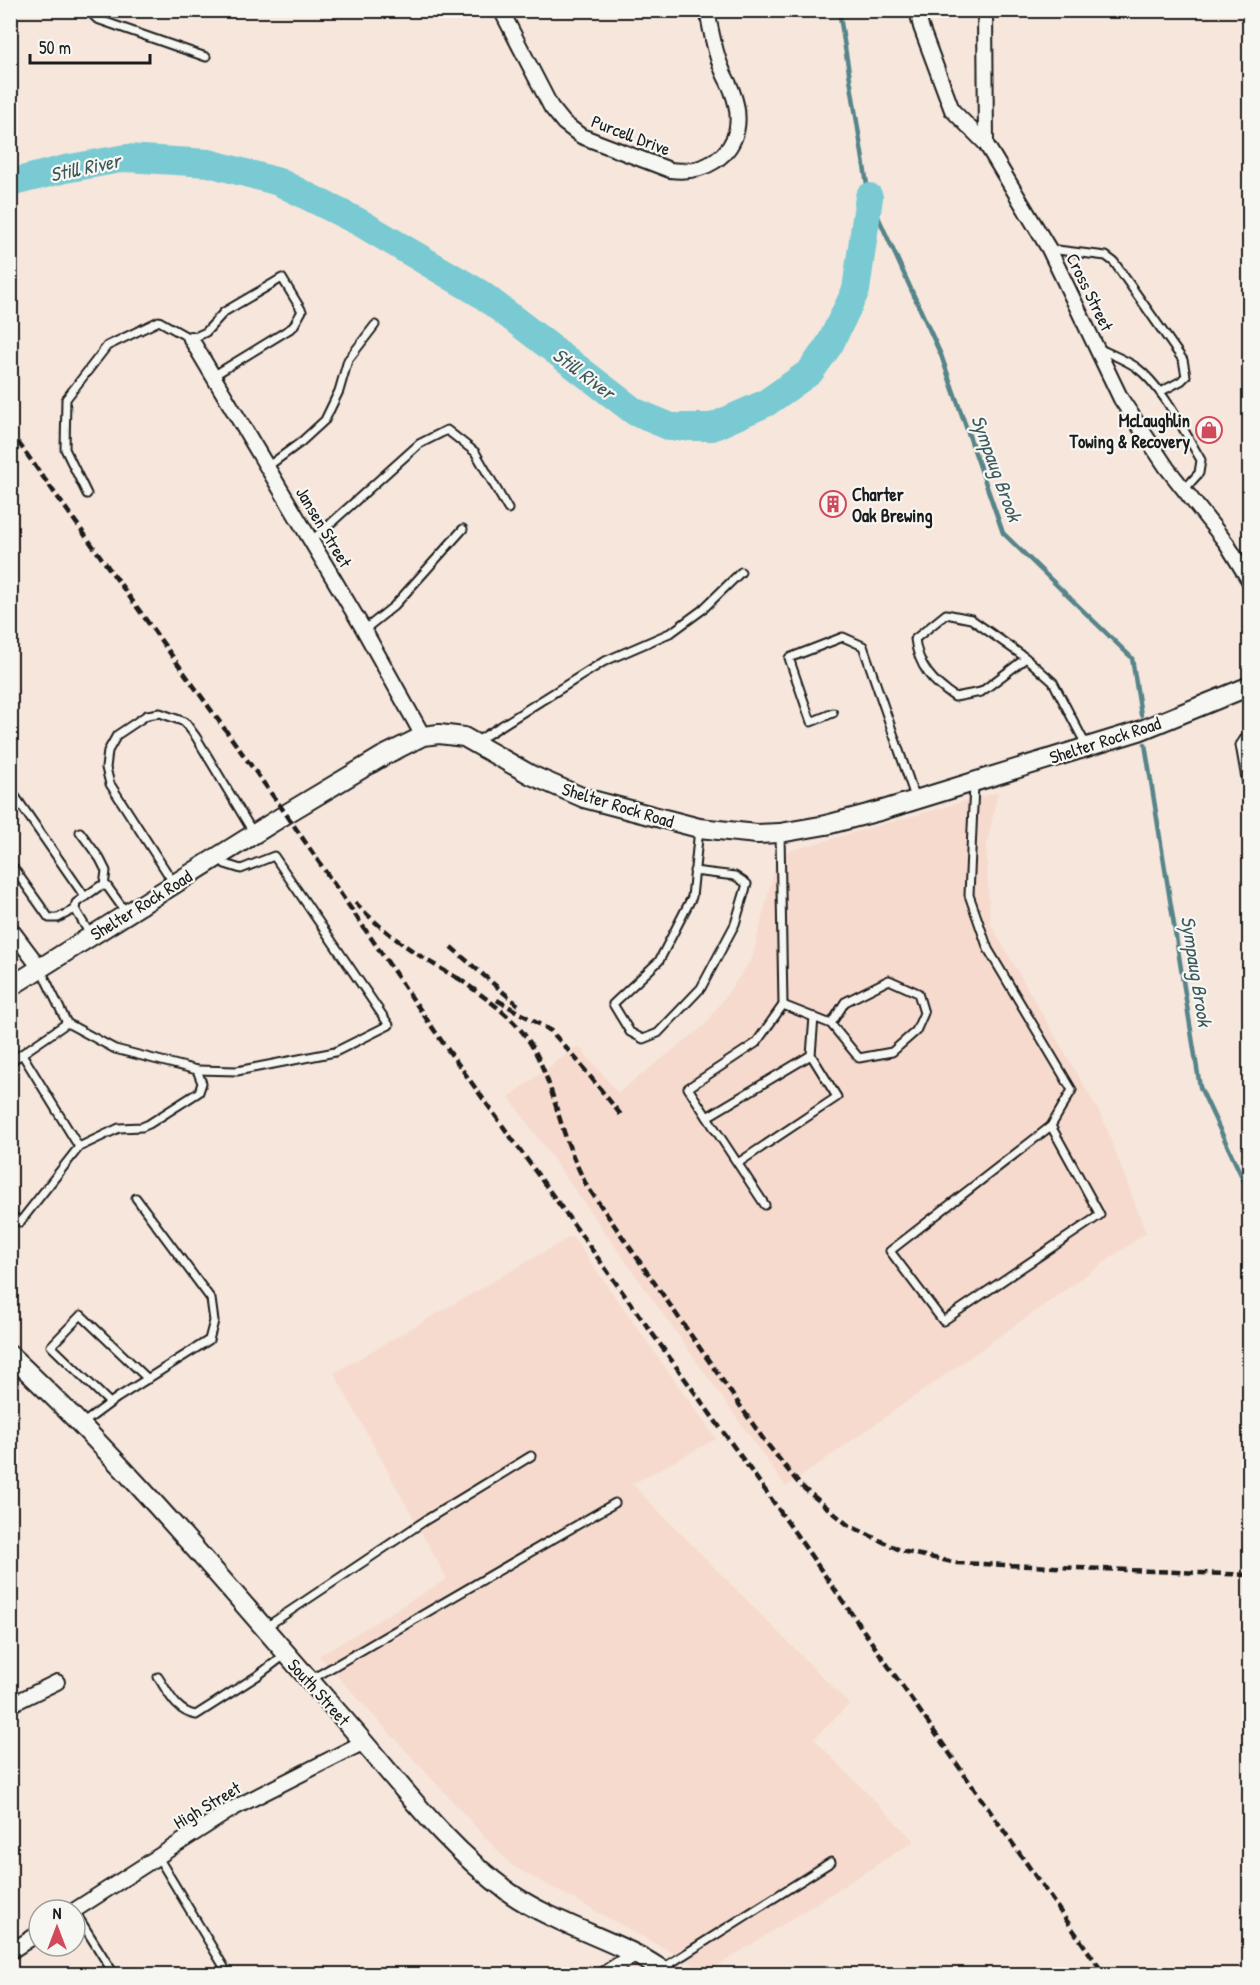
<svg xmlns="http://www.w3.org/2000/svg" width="1260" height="1985" font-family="'Patrick Hand',sans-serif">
<rect width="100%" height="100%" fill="#f6e6dc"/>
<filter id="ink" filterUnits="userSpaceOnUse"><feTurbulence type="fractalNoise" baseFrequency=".0167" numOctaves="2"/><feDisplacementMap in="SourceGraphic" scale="12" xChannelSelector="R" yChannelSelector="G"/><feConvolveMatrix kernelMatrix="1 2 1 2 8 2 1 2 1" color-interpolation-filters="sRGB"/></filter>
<g filter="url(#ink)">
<!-- built -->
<g fill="#f6dacd">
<path d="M 998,792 L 986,848 L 990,923 L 1103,1119 L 1146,1233 L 786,1487 L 509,1097 L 578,1046 L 618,1093 L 705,1025 L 752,959 L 778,854 Z"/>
<path d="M 572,1236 L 716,1439 L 632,1484 L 849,1704 L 814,1739 L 914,1841 L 708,1972 L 511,1865 L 319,1656 L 447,1579 L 334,1373 Z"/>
</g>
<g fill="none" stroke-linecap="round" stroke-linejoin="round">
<!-- stream -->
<g stroke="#548489" stroke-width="4.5">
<path d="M 839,10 L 869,197 L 941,355 L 1003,533 L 1132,658 L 1141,715"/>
<path d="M 1145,744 L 1200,1087 L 1250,1194"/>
</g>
<!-- river -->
<path stroke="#79cad2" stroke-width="28" d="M 10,183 L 65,169 L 126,158 L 209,163 L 279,182 L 359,222 L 481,294 L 635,412 L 671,427 L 712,427 L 766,403 L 810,372 L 830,344 L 856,290 L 869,197"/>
<defs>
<g id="lane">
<path d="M 88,10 L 97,19 L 206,57"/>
<path d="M 1049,249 L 1106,256 L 1114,262 L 1183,360 L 1186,376 L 1181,381 L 1160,392"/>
<path d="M 1098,348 C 1110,354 1124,359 1136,367 C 1164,388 1183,430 1201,460 L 1199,473 L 1184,490"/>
<path d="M 267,467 L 301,442 L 325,420 L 339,391 L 348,360 L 375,325"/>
<path d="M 87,494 L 65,449 L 66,399 L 107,346 L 159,321 L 191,339 L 206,332 L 224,312 L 282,278 L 302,311 L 293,327 L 213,376"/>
<path d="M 311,541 L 419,444 L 447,430 L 475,452 L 508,509"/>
<path d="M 364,630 L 394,606 L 463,529"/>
<path d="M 1026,658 L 981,692 L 955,697 C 933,683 918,666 915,639 L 946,614 L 971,619 L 1026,658 L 1053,682 L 1086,745"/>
<path d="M 833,713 L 811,722 L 789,658 L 843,637 L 863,646 L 915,797"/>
<path d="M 1250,730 L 1240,745 L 1250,801"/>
<path d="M 477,741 L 603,662 L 672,632 L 702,610 L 741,572"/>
<path d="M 974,785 L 969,895 L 988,949 L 1072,1090 L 1051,1126 L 890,1251 L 943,1321 L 1100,1215 L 1051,1126"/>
<path d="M 10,789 L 85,897"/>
<path d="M 80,832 L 100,859 L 106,871 L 104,886"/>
<path d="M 10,863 L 49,918 L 58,918 L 75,909"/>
<path d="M 694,871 L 735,876 L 747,884 L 735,924 L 701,988 L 658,1033 L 643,1039 L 630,1032 L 613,1004 L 659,961 L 692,897 L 699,829"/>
<path d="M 173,882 L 110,784 L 106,768 L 108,751 L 117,735 L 147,715 L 160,713 L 185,722 L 196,737 L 254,834"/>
<path d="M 91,936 L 75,909 L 76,903 L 100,886 L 107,886 L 127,914"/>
<path d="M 40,968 L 67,1023 L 115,1049 L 197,1070 L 202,1083 L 199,1092 L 149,1124 L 142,1127 L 119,1128 L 79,1147"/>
<path d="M 783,1005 L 831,1024 L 845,1002 L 889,980 L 918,993 L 924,1013 L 916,1031 L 892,1052 L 859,1058 L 831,1024"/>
<path d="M 10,1062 L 67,1023"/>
<path d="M 197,1070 L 237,1071 L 335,1052 L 389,1025 L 274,856 L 241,869 L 225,864 L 220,857"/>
<path d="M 707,1117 L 811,1055 L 814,1017"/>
<path d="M 738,1163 L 837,1097 L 811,1055"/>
<path d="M 765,1205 L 688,1088 L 756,1043 L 783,1005 L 780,833"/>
<path d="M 10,1214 L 20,1222 L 79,1147 L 22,1054"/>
<path d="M 110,1403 L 51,1346 L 81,1315 L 148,1379"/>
<path d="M 82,1424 L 117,1398 L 209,1340 L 214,1321 L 211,1299 L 136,1198"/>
<path d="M 266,1627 L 426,1520 L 531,1456"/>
<path d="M 158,1677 C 168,1692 176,1712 196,1715 L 257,1676 L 286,1654"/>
<path d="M 312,1679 L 615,1503"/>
<path d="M 158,1857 L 224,1967"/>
<path d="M 75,1912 L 114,1974"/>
<path d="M 663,1968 L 831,1862"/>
</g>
<g id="street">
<path d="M 501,10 L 551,107 L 564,123 L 581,136 L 670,170 C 686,172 701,170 715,161 C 740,144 742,117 732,91 C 729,83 725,77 722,69 C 714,51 711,30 707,10"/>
<path d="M 917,10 L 921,27 L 952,110 L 986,144 L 1049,249 L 1121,399 L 1167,468 L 1227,544 L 1250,582"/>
<path d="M 985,10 L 986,144"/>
<path d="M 191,339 L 364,630 L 423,736"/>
<path d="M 10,928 L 40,968"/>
<path d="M 10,1705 L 57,1682"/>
<path d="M 75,1910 L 232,1809 L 364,1742"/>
<path d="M 10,1952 L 39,1933"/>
<path d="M 604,1974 L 635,1954"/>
</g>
<g id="secondary">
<path d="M 10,987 L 286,814 L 383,756 L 423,736 L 439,734 L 464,737 L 531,775 L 584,798 L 699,828 L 757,834 L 780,833 L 826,825 L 883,810 L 1087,747 L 1139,731 L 1250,686"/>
<path d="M 10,1355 C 130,1467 234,1595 342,1717 C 396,1778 443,1845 510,1893 C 546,1918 594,1934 633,1953 C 646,1959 657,1967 669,1974"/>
</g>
</defs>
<!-- lane casing -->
<use href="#lane" stroke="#1c1c1c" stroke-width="11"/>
<!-- street casing -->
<use href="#street" stroke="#1c1c1c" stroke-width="18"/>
<!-- secondary casing -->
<use href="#secondary" stroke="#1c1c1c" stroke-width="22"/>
<!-- lane -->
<use href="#lane" stroke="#f6f6f2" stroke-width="7"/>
<!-- street -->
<use href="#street" stroke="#f6f6f2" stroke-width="14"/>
<!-- secondary -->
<use href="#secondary" stroke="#f6f6f2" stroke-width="18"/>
<!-- rail -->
<g stroke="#1c1c1c" stroke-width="4.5" stroke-dasharray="9 4.5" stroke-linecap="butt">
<path d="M 10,431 L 286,814 L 443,1043 L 765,1490 L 1104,1974"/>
<path d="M 355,902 C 385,935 424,960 463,981"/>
<path d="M 451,947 L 518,1005"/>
<path d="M 458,978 C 481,995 506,1011 524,1034 C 545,1062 553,1099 564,1132 C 570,1150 578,1169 587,1186 L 764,1440 L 800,1485 L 848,1525 L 902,1551 L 957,1563 L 1250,1575"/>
<path d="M 497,1000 L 551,1031 L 577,1060 L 621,1115"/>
</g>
</g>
</g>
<!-- icons -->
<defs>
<symbol id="shop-ring" viewBox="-11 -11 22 22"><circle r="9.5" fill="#f6f6f2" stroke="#d1495b" stroke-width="1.5"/><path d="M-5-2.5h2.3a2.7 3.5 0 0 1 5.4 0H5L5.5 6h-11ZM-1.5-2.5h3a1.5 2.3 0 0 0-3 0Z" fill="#d1495b"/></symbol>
<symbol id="building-ring" viewBox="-11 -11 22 22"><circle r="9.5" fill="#f6f6f2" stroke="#d1495b" stroke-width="1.5"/><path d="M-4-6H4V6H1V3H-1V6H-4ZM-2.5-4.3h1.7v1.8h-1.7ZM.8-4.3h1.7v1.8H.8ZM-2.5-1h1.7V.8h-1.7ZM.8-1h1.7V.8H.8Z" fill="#d1495b"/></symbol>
</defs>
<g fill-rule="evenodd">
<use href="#shop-ring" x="1194" y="415" width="30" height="30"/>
<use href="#building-ring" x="818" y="489" width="30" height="30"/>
</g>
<g text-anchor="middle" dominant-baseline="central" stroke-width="4.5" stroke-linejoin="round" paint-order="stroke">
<!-- street labels -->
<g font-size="18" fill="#1c1c1c" stroke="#f6f6f2">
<text transform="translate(631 135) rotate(21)">Purcell Drive</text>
<text transform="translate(1090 292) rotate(64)">Cross Street</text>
<text transform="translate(324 527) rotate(59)">Jansen Street</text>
<text transform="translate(1105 740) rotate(-18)">Shelter Rock Road</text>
<text transform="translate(618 805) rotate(17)">Shelter Rock Road</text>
<text transform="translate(141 905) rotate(-32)">Shelter Rock Road</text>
<text transform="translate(319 1692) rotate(48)">South Street</text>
<text transform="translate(207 1805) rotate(-31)">High Street</text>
</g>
<!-- poi labels -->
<g font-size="18" font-weight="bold" fill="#1c1c1c" stroke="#f6f6f2" text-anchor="end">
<text x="1190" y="420">McLaughlin<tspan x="1190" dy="21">Towing &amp; Recovery</tspan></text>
<text x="852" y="494" text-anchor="start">Charter<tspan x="852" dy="21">Oak Brewing</tspan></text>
</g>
<!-- water labels -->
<g font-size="20" font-style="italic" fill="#3d595c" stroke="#f6f6f2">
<text transform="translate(85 167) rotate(-12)">Still River</text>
<text transform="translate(584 373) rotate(37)">Still River</text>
<text transform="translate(997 468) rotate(70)">Sympaug Brook</text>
<text transform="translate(1197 971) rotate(81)">Sympaug Brook</text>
</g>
</g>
<!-- margin -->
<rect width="1260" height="1985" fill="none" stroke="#f6f6f2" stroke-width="36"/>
<rect x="18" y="18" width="1224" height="1949" fill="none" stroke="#1c1c1c" stroke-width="2" filter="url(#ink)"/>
<!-- north arrow -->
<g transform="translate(57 1928)"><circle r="28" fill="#f6f6f2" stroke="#9f9f9c" stroke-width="1.5"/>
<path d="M0-4.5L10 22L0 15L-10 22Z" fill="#d1495b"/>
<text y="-9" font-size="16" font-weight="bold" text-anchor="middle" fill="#1c1c1c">N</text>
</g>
<!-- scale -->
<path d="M30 54v9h120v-9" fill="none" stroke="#1c1c1c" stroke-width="3"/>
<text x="39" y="54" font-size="18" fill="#1c1c1c" stroke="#f6f6f2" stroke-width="4.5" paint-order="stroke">50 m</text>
</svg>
